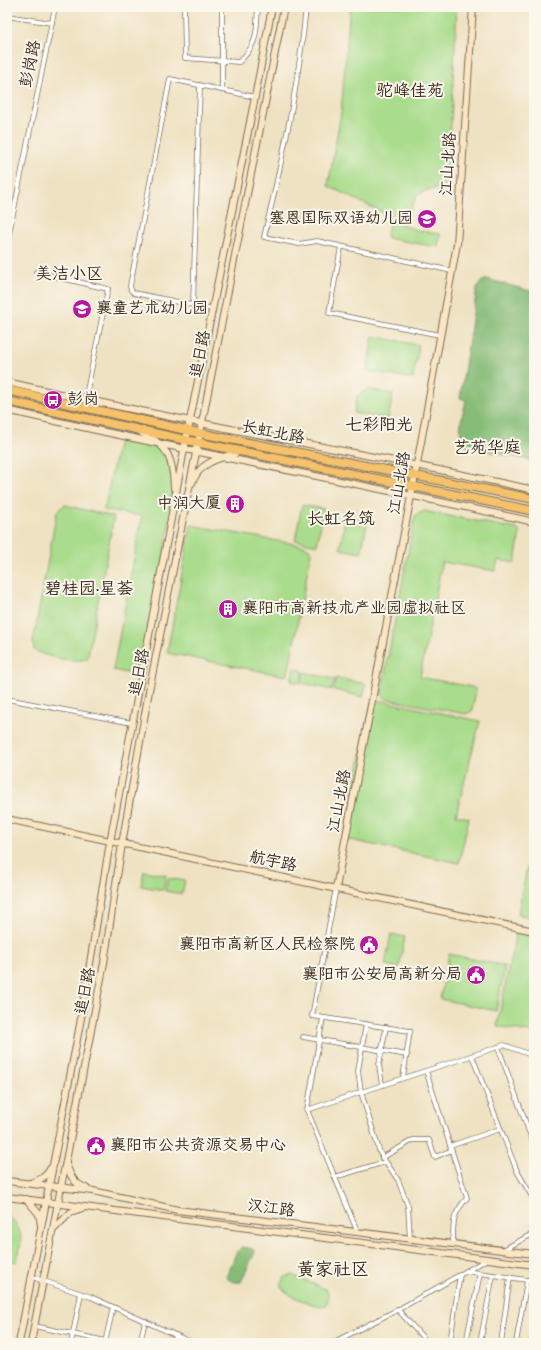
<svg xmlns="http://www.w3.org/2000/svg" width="541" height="1350" font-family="'Indie Flower','LXGW WenKai TC',sans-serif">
<rect width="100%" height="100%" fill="#fbf7ec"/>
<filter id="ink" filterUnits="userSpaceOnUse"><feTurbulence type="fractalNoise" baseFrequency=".025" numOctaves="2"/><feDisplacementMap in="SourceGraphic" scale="8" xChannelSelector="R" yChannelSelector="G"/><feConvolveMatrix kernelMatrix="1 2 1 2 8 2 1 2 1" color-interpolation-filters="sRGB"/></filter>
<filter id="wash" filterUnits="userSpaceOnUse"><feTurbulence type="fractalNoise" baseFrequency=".012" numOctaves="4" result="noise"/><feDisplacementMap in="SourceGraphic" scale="16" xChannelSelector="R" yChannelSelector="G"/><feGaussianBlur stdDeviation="0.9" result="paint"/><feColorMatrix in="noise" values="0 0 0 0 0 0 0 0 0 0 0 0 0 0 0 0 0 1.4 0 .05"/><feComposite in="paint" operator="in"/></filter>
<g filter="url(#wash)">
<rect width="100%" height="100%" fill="#efe2c2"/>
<!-- green -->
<g fill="#a9dc8b" stroke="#728354">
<path d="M 350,7 L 457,7 L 448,180 L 446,186 L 425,191 L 417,196 L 404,223 L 328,186 L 341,113 Z"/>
<path d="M 390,220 L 416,230 L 440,234 L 438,247 L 386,238 Z"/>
<path d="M 373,336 L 419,345 L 413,379 L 367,371 Z"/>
<path d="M 368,389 L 393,394 L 388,419 L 354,413 L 357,396 Z"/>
<path d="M 120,436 L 162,445 L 173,470 L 174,500 L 141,676 L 113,670 L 142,516 L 104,510 Z"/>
<path d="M 65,505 L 114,517 L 88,655 L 87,659 C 76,663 44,657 34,650 L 33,642 L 57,511 Z"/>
<path d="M 302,505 L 324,509 L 317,545 L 295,540 Z"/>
<path d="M 424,511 L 517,529 L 520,532 L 515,563 L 498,560 L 495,571 L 442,562 L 420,677 L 472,687 L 476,690 L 472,711 L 466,714 L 386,699 L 381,694 L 415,516 Z"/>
<path d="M 346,515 L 368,519 L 361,553 L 340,549 Z"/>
<path d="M 191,525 L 305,546 L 309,549 L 311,553 L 288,674 L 285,676 L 167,653 Z"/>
<path d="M 294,668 L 303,671 L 301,683 L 291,681 Z"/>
<path d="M 304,672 L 334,679 L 332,690 L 302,683 Z"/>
<path d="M 336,678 L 366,684 L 363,697 L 334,690 Z"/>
<path d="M 372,699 L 480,721 L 456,815 L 469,818 L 459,863 L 345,839 Z"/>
<path d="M 534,831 L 534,918 L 518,914 Z"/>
<path d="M 144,871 L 166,875 L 163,890 L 141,886 Z"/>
<path d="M 168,878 L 185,881 L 182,894 L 165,891 Z"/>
<path d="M 517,927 L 534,931 L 534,1033 L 497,1026 Z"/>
<path d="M 391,934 L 405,937 L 399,968 L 385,965 Z"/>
<path d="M 449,954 L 505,966 L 496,1011 L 440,999 Z"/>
<path d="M 7,1214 C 25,1231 22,1239 17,1262 L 7,1260 Z"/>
<path d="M 293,1275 L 327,1290 L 329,1297 L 326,1305 C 318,1309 283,1294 281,1286 L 285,1277 Z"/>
</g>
<!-- forest -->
<g fill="#86bc77" stroke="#60734a">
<path d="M 487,279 L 534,292 L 534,461 L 468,447 C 454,436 463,415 466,400 L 460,398 L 477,288 L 481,282 Z"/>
<path d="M 241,1247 L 254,1249 L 255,1252 L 241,1282 C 234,1283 230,1281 226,1277 L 237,1251 Z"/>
</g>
</g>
<g filter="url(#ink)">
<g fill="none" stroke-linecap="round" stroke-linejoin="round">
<defs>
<g id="street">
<path d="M 184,7 L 185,58 L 239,62 C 259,43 256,32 258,7"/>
<path d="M 222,7 L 222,90"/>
<path d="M 306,7 C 299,84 282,161 264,237 L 299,244 L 317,241 L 452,271"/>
<path d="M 7,16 L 52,23"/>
<path d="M 7,244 L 55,7"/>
<path d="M 341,247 L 329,313 L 440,335"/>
<path d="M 36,272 L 108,289 L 85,400"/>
<path d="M 193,305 L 200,85"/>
<path d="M 212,309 L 134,293 L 131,290 L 130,286 L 170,79 L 255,97"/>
<path d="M 7,699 L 132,723"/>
<path d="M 336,888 L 312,1016 L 410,1031 L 403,1078"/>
<path d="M 366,1024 L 358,1071 L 361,1092 L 380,1153 L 398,1180 L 408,1206 L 410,1239"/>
<path d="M 303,1037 L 407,1055"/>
<path d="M 498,1047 L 534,1145"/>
<path d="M 472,1056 L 517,1171 L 534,1200"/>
<path d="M 426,1071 L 467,1198 C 452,1215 453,1222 453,1244"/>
<path d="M 382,1085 L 379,1065 L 386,1027"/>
<path d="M 307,1110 L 323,1018"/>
<path d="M 450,1146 L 500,1129"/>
<path d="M 382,1158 L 413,1140 L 429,1140 L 435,1157 L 452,1150"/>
<path d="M 335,1177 L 385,1162"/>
<path d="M 358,1233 L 307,1110 L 504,1045 L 534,1056"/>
<path d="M 503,1250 L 534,1233"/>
<path d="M 466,1271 L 534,1281"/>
<path d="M 32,1277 L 91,1297 L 193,1343"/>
<path d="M 397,1309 L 428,1343"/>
<path d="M 34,1326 L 106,1341"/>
<path d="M 71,1343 L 81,1294"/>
<path d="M 105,1343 L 113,1307"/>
<path d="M 140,1343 L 145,1321"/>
<path d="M 174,1343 L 176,1335"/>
<path d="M 332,1343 L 401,1308 L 486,1260"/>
<path d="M 450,1343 L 460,1274"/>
<path d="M 466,1343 L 480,1273"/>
<path d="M 480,1343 L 493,1275"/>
<path d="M 501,1343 L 510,1277"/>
<path d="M 516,1343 L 527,1280"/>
<path d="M 532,1343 L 534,1329"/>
</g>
<g id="secondary">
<path d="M 7,382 C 182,423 359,451 534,490"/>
<path d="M 7,410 C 182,451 359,483 534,522"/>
<path d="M 142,433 C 169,445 173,460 174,488"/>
<path d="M 192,483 C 200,461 220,458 240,452"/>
<path d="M 7,819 L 534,931"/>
<path d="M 336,888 L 413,486 L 457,244 L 473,7"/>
<path d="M 66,1164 C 70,1175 74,1184 86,1188"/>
<path d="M 7,1181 L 93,1191 L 178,1210 L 534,1254"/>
<path d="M 30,1183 C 40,1180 46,1177 51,1168"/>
<path d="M 7,1197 L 534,1265"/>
<path d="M 26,1199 L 39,1214 L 41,1225"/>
<path d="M 54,1229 L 71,1212 L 85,1207"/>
<path d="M 19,1343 L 80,1024 L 110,842 L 184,450 L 255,97 L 272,7"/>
<path d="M 31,1343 L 104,963 L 122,844 L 149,691 L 284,7"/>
</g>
<g id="highway">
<path d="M 7,390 L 199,433 L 534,499"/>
<path d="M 7,401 L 186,440 L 534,511"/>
</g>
</defs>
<!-- street casing -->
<use href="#street" stroke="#7a6a57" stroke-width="5.5"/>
<!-- secondary casing -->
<use href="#secondary" stroke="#7a6a57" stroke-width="8"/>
<!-- highway casing -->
<use href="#highway" stroke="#7a6a57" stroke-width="10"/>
<!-- street -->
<use href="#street" stroke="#fff" stroke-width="4"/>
<!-- secondary -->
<use href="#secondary" stroke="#fbe6c4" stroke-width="6"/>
<!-- highway -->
<use href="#highway" stroke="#f5c16b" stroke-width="8"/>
</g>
</g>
<!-- icons -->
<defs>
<symbol id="school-disc" viewBox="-11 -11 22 22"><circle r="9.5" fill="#b5179e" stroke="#fbf7ec"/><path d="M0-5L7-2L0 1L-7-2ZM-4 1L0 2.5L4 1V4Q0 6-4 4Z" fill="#fff"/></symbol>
<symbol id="bus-disc" viewBox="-11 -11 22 22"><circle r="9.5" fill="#b5179e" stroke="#fbf7ec"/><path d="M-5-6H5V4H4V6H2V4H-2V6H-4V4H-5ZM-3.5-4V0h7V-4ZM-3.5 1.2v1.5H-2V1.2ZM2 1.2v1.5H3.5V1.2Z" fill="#fff"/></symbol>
<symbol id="building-disc" viewBox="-11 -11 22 22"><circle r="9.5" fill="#b5179e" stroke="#fbf7ec"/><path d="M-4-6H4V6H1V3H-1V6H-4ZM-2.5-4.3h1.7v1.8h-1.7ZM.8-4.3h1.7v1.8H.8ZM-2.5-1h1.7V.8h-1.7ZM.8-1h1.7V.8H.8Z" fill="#fff"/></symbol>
<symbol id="civic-disc" viewBox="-11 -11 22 22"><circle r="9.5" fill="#b5179e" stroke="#fbf7ec"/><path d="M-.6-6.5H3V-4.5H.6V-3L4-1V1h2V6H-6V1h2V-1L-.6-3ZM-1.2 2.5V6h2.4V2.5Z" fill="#fff"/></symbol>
</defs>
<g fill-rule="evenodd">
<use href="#school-disc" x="416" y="208" width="22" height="22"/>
<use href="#school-disc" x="71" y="298" width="22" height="22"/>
<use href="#bus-disc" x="42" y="389" width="22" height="22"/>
<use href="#building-disc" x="224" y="493" width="22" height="22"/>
<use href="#building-disc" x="217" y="598" width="22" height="22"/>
<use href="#civic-disc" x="358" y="934" width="22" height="22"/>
<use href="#civic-disc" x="465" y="964" width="22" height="22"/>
<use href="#civic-disc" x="85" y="1135" width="22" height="22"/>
</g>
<g text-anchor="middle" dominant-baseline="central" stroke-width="4" stroke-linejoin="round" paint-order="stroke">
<!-- street labels -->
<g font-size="16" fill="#3b2a1e" stroke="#fbf7ec">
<text transform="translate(31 64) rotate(-78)">彭岗路</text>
<text transform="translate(449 164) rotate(-86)">江山北路</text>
<text transform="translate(201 354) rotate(-79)">追日路</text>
<text transform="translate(273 433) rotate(11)">长虹北路</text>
<text transform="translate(400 483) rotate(-80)">江山北路</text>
<text transform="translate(140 672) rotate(-79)">追日路</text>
<text transform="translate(340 801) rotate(-79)">江山北路</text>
<text transform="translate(273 862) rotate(12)">航宇路</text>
<text transform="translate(86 991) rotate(-79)">追日路</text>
<text transform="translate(271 1209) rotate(7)">汉江路</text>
</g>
<!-- poi labels -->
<g font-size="16" fill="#3b2a1e" stroke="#fbf7ec" text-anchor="end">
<text x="413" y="219">塞恩国际双语幼儿园</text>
<text x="96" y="309" text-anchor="start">襄童艺术幼儿园</text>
<text x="67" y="400" text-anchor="start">彭岗</text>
<text x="221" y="504">中润大厦</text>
<text x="242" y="609" text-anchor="start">襄阳市高新技术产业园虚拟社区</text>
<text x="355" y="945">襄阳市高新区人民检察院</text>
<text x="462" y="975">襄阳市公安局高新分局</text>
<text x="110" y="1146" text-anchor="start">襄阳市公共资源交易中心</text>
</g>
<!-- neighbourhood labels -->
<g font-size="17" fill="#3b2a1e" stroke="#fbf7ec">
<text x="410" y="91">驼峰佳苑</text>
<text x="69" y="274">美洁小区</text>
<text x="379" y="425">七彩阳光</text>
<text x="487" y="448">艺苑华庭</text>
<text x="341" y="519">长虹名筑</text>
<text x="89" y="589">碧桂园·星荟</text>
</g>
<!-- quarter labels -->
<g font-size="18" fill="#3b2a1e" stroke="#fbf7ec">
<text x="333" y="1271">黄家社区</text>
</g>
</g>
<!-- margin -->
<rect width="541" height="1350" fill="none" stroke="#fbf7ec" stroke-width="24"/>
</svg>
